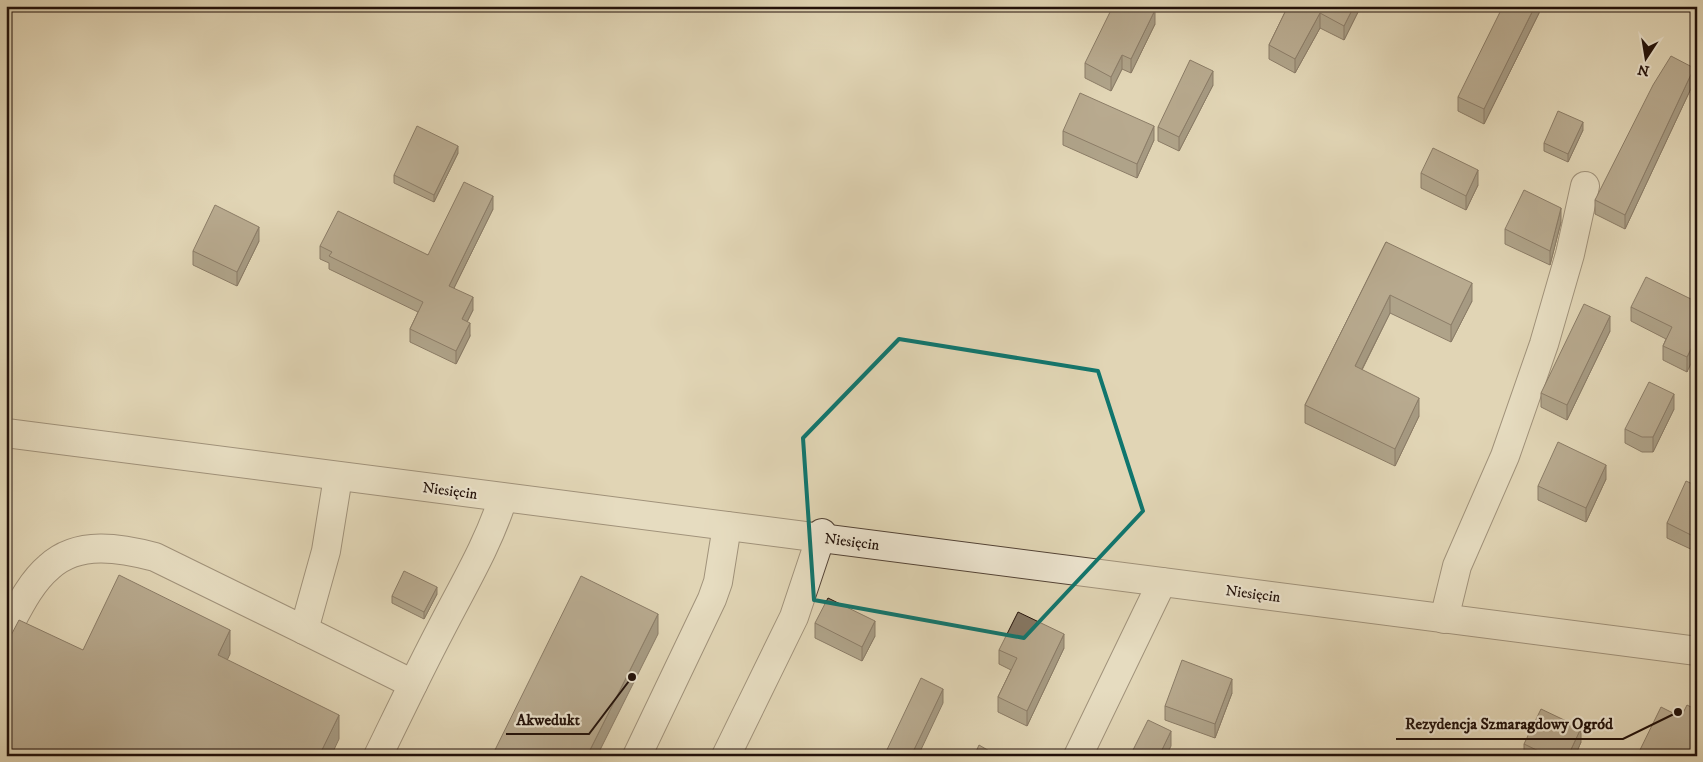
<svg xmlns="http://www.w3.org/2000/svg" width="1703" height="762" font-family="'IM FELL DW Pica',serif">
<rect width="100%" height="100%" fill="#e1d6b5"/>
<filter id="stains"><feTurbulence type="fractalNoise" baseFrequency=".004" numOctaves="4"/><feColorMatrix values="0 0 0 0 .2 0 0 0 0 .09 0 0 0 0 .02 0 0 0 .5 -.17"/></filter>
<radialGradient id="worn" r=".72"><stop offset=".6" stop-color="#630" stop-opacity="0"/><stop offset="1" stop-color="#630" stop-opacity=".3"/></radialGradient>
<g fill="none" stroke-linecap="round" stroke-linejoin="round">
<defs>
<g id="minor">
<path d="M 6,433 L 1697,651"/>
<path d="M 1444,619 L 1457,566 L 1505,456 L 1544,344 L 1570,254 L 1585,186"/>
<path d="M 304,630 L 413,684"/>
<path d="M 6,631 C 18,609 30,583 49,567 C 78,540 121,548 155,557 L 304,630 L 326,551 L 338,477"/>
<path d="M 378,756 C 399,713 419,671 441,629 C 463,586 488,545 503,498"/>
<path d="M 637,756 L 712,599 L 718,582 L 727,526"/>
<path d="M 726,756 L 794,617 L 822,533"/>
<path d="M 1078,756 L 1162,582"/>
</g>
</defs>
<!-- minor casing -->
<use href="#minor" stroke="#524235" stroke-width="30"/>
<!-- minor -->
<use href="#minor" stroke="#ece4cf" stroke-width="28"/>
</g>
<!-- wall -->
<g fill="#726655" stroke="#22110a">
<path d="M 1288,6 L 1361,6 L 1344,40 L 1320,28 L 1295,73 L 1269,59 L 1269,45 Z"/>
<path d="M 1541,6 L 1541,9 L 1484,124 L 1458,111 L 1458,97 Z"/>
<path d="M 1155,24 L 1131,73 L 1122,69 L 1111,91 L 1085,78 L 1085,63 Z"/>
<path d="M 1694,82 L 1625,229 L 1595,214 L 1595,200 Z"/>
<path d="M 1213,85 L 1179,151 L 1158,141 L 1158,127 Z"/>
<path d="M 1583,130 L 1568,162 L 1544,151 L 1544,143 Z"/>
<path d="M 1063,131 L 1154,140 L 1137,178 L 1063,145 Z"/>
<path d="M 458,153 L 434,202 L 394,183 L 394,175 Z"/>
<path d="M 1421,173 L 1478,185 L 1466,210 L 1421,188 Z"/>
<path d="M 493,209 L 454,288 L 473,310 L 467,322 L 470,336 L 456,364 L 410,342 L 410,329 L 418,312 L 329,269 L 329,263 L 320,259 L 320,246 L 428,255 Z"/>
<path d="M 1561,222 L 1550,265 L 1505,244 L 1505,229 Z"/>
<path d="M 259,241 L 237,286 L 193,265 L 193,251 Z"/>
<path d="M 1386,242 L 1472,301 L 1451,342 L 1390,313 L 1362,370 L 1419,416 L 1395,466 L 1305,423 L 1305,405 Z"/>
<path d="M 1697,302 L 1687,372 L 1663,360 L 1663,346 L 1666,339 L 1631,321 L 1631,307 Z"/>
<path d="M 1610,331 L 1567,420 L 1541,407 L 1541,393 Z"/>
<path d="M 1674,409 L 1653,452 L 1642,452 L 1625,443 L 1625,429 Z"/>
<path d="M 1606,479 L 1586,522 L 1538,500 L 1538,486 Z"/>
<path d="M 1697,486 L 1697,552 L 1667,538 L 1667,523 Z"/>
<path d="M 437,594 L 424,619 L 392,603 L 392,596 Z"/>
<path d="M 815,623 L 875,636 L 862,661 L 815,638 Z"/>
<path d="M 1064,648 L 1027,726 L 998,712 L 998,697 L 1011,670 L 999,664 L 999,650 Z"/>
<path d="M 1232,693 L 1215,738 L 1165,720 L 1165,706 Z"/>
<path d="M 1581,742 L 1575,756 L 1524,756 L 1524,744 Z"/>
</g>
<!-- shaded-wall -->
<g fill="#5d5345" stroke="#22110a">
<path d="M 1354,6 L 1361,6 L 1344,40 L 1344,26 Z"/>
<path d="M 1535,6 L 1541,6 L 1541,9 L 1484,124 L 1484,109 Z"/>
<path d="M 1155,10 L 1155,24 L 1131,73 L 1131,59 Z"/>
<path d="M 1320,13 L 1320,28 L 1295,73 L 1295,59 Z"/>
<path d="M 1122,55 L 1122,69 L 1111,91 L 1111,77 Z"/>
<path d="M 1694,68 L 1694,82 L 1625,229 L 1625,215 Z"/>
<path d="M 1213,71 L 1213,85 L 1179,151 L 1179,137 Z"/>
<path d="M 1583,122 L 1583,130 L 1568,162 L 1568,154 Z"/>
<path d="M 1154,126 L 1154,140 L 1137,178 L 1137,164 Z"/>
<path d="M 458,146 L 458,153 L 434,202 L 434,195 Z"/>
<path d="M 1478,170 L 1478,185 L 1466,210 L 1466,196 Z"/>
<path d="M 493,196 L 493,209 L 449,298 L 449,286 Z"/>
<path d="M 1561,208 L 1561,222 L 1550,265 L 1550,251 Z"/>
<path d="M 259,227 L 259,241 L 237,286 L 237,272 Z"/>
<path d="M 1472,283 L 1472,301 L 1451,342 L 1451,325 Z"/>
<path d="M 1390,295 L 1390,313 L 1355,383 L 1355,366 Z"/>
<path d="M 473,297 L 473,310 L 462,332 L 462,319 Z"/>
<path d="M 1610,316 L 1610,331 L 1567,420 L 1567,405 Z"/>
<path d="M 470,323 L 470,336 L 456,364 L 456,351 Z"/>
<path d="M 1697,337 L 1697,351 L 1687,372 L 1687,357 Z"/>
<path d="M 1674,394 L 1674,409 L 1653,452 L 1653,437 Z"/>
<path d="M 1419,398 L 1419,416 L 1395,466 L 1395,449 Z"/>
<path d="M 1606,465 L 1606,479 L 1586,522 L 1586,508 Z"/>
<path d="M 437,587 L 437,594 L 424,619 L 424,612 Z"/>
<path d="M 658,614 L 658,634 L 597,756 L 587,756 Z"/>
<path d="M 875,621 L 875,636 L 862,661 L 862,647 Z"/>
<path d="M 230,630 L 230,654 L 218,680 L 218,655 Z"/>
<path d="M 1064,634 L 1064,648 L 1027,726 L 1027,711 Z"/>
<path d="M 1232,679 L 1232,693 L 1215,738 L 1215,724 Z"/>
<path d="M 943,689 L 943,703 L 918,756 L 911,756 Z"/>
<path d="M 339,715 L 339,739 L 331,756 L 319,756 Z"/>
<path d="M 1581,728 L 1581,742 L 1575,756 L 1568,756 Z"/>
<path d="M 1171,731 L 1171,746 L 1166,756 L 1159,756 Z"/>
</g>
<!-- building -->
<g fill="#857763" stroke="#22110a">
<path d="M 1113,6 L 1148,6 L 1155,10 L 1131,59 L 1122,55 L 1111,77 L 1085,63 Z"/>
<path d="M 1288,6 L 1354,6 L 1344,26 L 1320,13 L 1295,59 L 1269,45 Z"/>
<path d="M 1503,6 L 1535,6 L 1484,109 L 1458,97 Z"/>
<path d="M 1671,56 L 1694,68 L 1625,215 L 1595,200 L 1653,85 Z"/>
<path d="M 1190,60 L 1213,71 L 1179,137 L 1158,127 Z"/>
<path d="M 1080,93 L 1154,126 L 1137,164 L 1063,131 Z"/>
<path d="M 1558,111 L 1583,122 L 1568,154 L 1544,143 Z"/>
<path d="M 417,126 L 458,146 L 434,195 L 394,175 Z"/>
<path d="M 1433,148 L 1478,170 L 1466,196 L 1421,173 Z"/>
<path d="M 464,182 L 493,196 L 449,286 L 473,297 L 462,319 L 470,323 L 456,351 L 410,329 L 423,302 L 329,256 L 332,252 L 320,246 L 338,211 L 428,255 Z"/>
<path d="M 1524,190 L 1561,208 L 1550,251 L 1505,229 Z"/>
<path d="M 215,205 L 259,227 L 237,272 L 193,251 Z"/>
<path d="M 1386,242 L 1472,283 L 1451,325 L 1390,295 L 1355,366 L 1419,398 L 1395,449 L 1305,405 Z"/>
<path d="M 1646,277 L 1697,302 L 1697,337 L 1687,357 L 1663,346 L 1672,327 L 1631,307 Z"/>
<path d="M 1584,304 L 1610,316 L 1567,405 L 1541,393 Z"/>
<path d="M 1649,382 L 1674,394 L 1653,437 L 1642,437 L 1625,429 Z"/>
<path d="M 1558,442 L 1606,465 L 1586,508 L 1538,486 Z"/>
<path d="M 1686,481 L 1697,486 L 1697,538 L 1667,523 Z"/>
<path d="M 404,571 L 437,587 L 424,612 L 392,596 Z"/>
<path d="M 119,575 L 230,630 L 218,655 L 339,715 L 319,756 L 6,756 L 6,645 L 19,620 L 83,650 Z"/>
<path d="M 581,576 L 658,614 L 587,756 L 492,756 Z"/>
<path d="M 828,598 L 875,621 L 862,647 L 815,623 Z"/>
<path d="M 1018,612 L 1064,634 L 1027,711 L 998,697 L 1017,658 L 999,650 Z"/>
<path d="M 1182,660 L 1232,679 L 1215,724 L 1165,706 Z"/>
<path d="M 921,678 L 943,689 L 911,756 L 884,756 Z"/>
<path d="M 1687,705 L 1697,710 L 1697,756 L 1637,756 L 1661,707 L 1681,717 Z"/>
<path d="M 1541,709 L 1581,728 L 1568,756 L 1549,756 L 1524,744 Z"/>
<path d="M 1148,720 L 1171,731 L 1159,756 L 1130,756 Z"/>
<path d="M 979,745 L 998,756 L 974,756 Z"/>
</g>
<!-- marked area -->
<path d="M0 0H1703V762H0ZM 899,339 L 1098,371 L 1143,511 L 1024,638 L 814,600 L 803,438 Z" fill="#e1d6b5" fill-opacity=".55" fill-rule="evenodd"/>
<path fill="none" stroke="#0f766e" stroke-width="4" stroke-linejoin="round" d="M 899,339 L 1098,371 L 1143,511 L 1024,638 L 814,600 L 803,438 Z"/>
<g text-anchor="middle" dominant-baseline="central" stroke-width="4.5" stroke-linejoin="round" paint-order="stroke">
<!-- street labels -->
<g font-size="15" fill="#22110a" stroke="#ece4cf">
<text transform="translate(450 491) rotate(7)">Niesięcin</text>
<text transform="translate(852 542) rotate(7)">Niesięcin</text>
<text transform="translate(1253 594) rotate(7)">Niesięcin</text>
</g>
</g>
<!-- callouts -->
<path fill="none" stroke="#22110a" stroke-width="2" d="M632 677L589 734H506M1678 712L1623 739H1396"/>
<g fill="#22110a" stroke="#ece4cf" stroke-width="2">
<circle cx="632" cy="677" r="5"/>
<circle cx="1678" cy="712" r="5"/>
</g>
<g font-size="16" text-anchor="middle" font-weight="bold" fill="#22110a" stroke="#ece4cf" stroke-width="4.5" stroke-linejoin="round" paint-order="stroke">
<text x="548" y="725">Akwedukt</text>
<text x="1509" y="729">Rezydencja Szmaragdowy Ogród</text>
</g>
<!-- margin -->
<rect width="1703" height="762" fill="none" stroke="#e1d6b5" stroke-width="25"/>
<rect x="8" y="8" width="1688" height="747" fill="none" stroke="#22110a" stroke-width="2.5"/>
<rect x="12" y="12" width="1678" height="737" fill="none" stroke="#22110a"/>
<!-- north arrow -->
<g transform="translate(1646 58) rotate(192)" stroke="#ece4cf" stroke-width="4" paint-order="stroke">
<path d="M0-4L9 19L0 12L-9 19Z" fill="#22110a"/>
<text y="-8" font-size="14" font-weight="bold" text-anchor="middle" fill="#22110a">N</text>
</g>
<rect width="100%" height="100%" filter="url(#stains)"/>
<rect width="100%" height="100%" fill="url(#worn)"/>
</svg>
